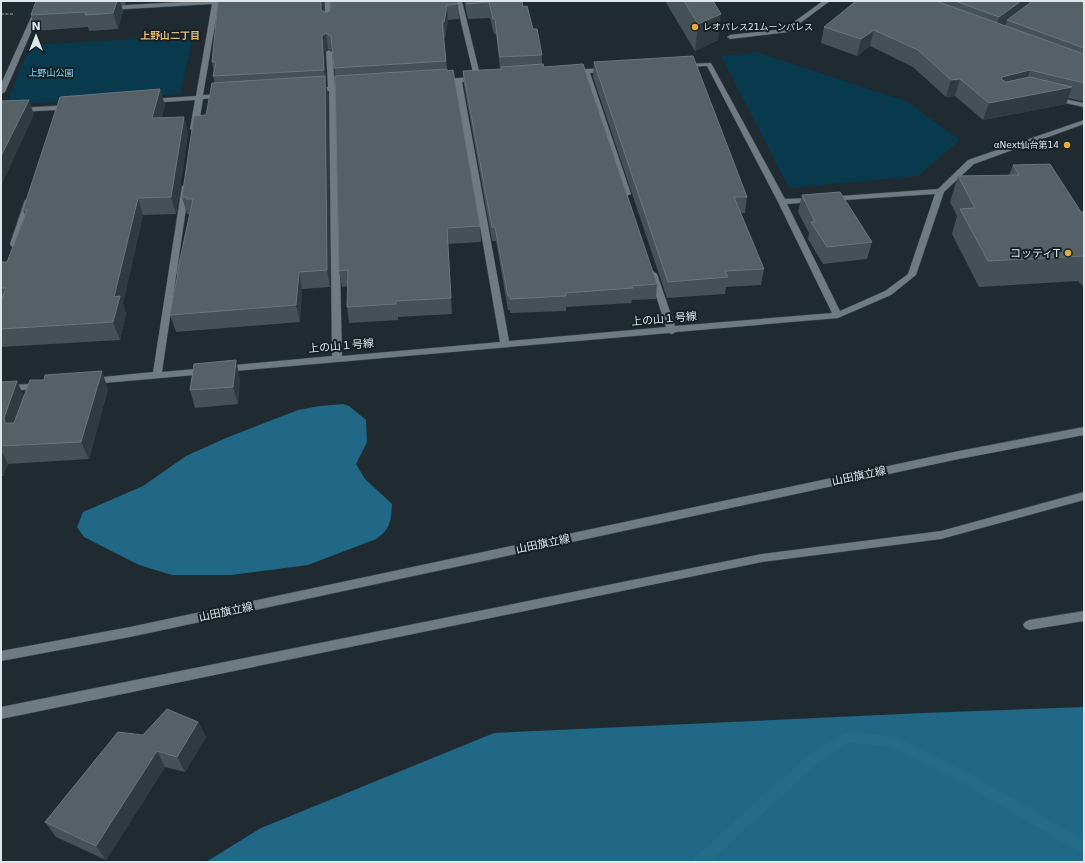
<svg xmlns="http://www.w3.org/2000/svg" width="1085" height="863" font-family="'DejaVu Sans','Noto Sans JP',sans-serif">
<rect width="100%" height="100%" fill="#1f2b31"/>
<!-- green -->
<g fill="#08394c">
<path d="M 193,36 L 180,94 L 6,105 L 30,45 Z"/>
<path d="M 756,52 L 906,101 L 960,140 L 918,176 L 789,188 L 721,56 Z"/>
</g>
<!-- forest -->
<g fill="#206885">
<path d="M 343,404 L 349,406 L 366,420 L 367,442 L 356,464 L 365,479 L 392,504 C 391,520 391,529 376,539 L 308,565 L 231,575 L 172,575 L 139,565 L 84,537 L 77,527 L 83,512 L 143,486 L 186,456 L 226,438 L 298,410 L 320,406 Z"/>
<path d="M 1084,707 L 1084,862 L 206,862 L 261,828 L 494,733 L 923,713 Z"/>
</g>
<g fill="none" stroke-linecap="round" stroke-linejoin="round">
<!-- stream -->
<path fill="#246b88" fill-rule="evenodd" d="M 849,731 L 896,737 L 972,775 L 1084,840 L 1084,855 L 962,783 L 891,747 L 850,743 L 819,762 L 710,862 L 693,862 L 695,857 L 809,754 Z"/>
<defs>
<g id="minor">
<path d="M 200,1 L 219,1 L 203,95 L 222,94 L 226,96 L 222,98 L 203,99 L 198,129 L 194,131 L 190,129 L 195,100 L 151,103 L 147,101 L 151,99 L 196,96 L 212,4 L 109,10 L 106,8 L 109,6 Z"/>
<path d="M 325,1 L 331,1 L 331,25 L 328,27 L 325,25 Z"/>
<path d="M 456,1 L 462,1 L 481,79 L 478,81 L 462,82 L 509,341 L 666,327 L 649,274 L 653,271 L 657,274 L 675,326 L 832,313 L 778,202 L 707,66 L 683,67 L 681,66 L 681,64 L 711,63 L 785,199 L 814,198 L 818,200 L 814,202 L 787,204 L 840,311 L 885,291 L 908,274 L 935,194 L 830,201 L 827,201 L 827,197 L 938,189 L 968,160 L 1084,120 L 1084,124 L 974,164 L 944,192 L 916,275 L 891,295 L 838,318 L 676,332 L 672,334 L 669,333 L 224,372 L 221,371 L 219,369 L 224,366 L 332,356 L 329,91 L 314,92 L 310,90 L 314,88 L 328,87 L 326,52 L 329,50 L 332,52 L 335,87 L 348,86 L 351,88 L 348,90 L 336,91 L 342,356 L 500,342 L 455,82 L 442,83 L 439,81 L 442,79 L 474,77 Z"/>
<path d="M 823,1 L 830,1 L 788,32 L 730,39 L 727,37 L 730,35 L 784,29 Z"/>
<path d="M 41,10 L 44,12 L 39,14 L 5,92 L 1,94 L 1,84 L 33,13 Z"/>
<path d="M 606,68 L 608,69 L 608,71 L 590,73 L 631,194 L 627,196 L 623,194 L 583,73 L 572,74 L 569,72 L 572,70 Z"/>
<path d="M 1051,96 L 1084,103 L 1084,107 L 1051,100 Z"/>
<path d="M 71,105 L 74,105 L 74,109 L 1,113 L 1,109 Z"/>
<path d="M 182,186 L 185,186 L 189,188 L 162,372 L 206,368 L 211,371 L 206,374 L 93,384 L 90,383 L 88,381 L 90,379 L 93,378 L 153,372 Z"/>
<path d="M 25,200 L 31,200 L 32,202 L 18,244 L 14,247 L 11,246 L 10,244 Z"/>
<path d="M 41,383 L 46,386 L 44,388 L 1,392 L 1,386 Z"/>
<path d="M 1084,427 L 1084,435 L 954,460 L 130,637 L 1,661 L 1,651 L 130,627 L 954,452 Z"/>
<path d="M 1084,492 L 1084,500 L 941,539 L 762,562 L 1,719 L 1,707 L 762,554 L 941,531 Z"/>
<path d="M 1084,611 L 1084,621 L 1029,630 L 1025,628 L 1023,625 L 1025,622 L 1029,620 Z"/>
</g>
</defs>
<!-- minor casing -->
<use href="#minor" stroke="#3c464b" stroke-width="1"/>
<!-- path -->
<path stroke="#5e686d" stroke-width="2" stroke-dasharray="3 1.5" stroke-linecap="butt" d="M 1,14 L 13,14"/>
<!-- minor -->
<use href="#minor" fill="#6e7b82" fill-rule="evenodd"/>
</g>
<!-- wall -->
<g fill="#455057">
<path d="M 36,1 L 126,1 L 125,5 L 121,5 L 123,11 L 118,29 L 89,31 L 88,27 L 36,31 L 31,15 Z"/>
<path d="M 324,1 L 324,11 L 327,13 L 458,4 L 459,19 L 448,20 L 445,38 L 444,38 L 447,69 L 480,226 L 481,242 L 448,244 L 452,314 L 398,317 L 398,320 L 349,323 L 347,307 L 348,286 L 342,287 L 339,271 L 335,78 L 333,51 L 328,49 L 324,52 L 326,85 L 328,93 L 330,287 L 302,289 L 300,322 L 176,332 L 170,315 L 178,276 L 177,273 L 190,214 L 187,214 L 182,197 L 206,115 L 215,83 L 213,76 L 214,73 L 212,62 Z"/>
<path d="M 464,1 L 522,1 L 523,7 L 533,29 L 542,55 L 542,64 L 657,284 L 656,299 L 632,300 L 631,303 L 566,307 L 566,311 L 510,313 L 510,310 L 508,310 L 496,241 L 492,241 L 464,85 L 463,71 L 500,69 L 496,34 L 494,34 L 490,18 L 468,19 Z"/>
<path d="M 665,1 L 713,1 L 718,40 L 695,51 Z"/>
<path d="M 856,1 L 1084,1 L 1084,101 L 1082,101 L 1068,98 L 1066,104 L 983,120 L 955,96 L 946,97 L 913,67 L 870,46 L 857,56 L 821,43 L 824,27 Z"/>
<path d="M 594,62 L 747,197 L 745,213 L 741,213 L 764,269 L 761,285 L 726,287 L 725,294 L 667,298 L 593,77 Z"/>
<path d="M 160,89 L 165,106 L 161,118 L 184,117 L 188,133 L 176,214 L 143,215 L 123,303 L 126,314 L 120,340 L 1,347 L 1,262 L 7,262 L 25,216 L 23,210 Z"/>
<path d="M 1013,165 L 1081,212 L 1084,212 L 1084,287 L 1078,281 L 979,287 L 952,234 L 957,216 L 950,202 L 958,176 L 1009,175 Z"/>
<path d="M 802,195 L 872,242 L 867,259 L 823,264 L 808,239 L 809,233 L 798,212 Z"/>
<path d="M 240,378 L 238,404 L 195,408 L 190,390 Z"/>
<path d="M 17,381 L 24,397 L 108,389 L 89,459 L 8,464 L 3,476 L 1,476 L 1,382 Z"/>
<path d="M 198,722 L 206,737 L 185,772 L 165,767 L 106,860 L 56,837 L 45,822 L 143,735 Z"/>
</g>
<!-- shaded-wall -->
<g fill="#2f3b41">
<path d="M 117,1 L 120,1 L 123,11 L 118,29 L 113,13 Z"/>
<path d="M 321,1 L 324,1 L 324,25 L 321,10 Z"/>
<path d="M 1021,1 L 1030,1 L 1027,9 L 1007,20 L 1006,24 L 994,33 L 999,17 Z"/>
<path d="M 447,5 L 448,20 L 445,38 L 444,22 Z"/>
<path d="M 721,14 L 718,40 L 695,51 L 698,24 Z"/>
<path d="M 874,30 L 870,46 L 857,56 L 861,39 Z"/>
<path d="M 326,33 L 328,49 L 324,52 L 326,85 L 328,93 L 330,287 L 327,270 L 325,77 L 324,70 L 322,36 Z"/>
<path d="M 1030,70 L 1024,88 L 997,95 L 1002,77 Z"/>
<path d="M 960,79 L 955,96 L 946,97 L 951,80 Z"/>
<path d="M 1072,87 L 1066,104 L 983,120 L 989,103 Z"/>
<path d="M 160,89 L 165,106 L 157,135 L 152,118 Z"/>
<path d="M 29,100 L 34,115 L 1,186 L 1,156 Z"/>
<path d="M 184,117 L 188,133 L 176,214 L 171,197 Z"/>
<path d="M 138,198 L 143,215 L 123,303 L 126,314 L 120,340 L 113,322 L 114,297 Z"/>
<path d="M 299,272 L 302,289 L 300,322 L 296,305 Z"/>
<path d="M 236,360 L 240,378 L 238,404 L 233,387 Z"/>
<path d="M 102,371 L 108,389 L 89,459 L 81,442 Z"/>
<path d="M 17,381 L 25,399 L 13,436 L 5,423 L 4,418 Z"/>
<path d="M 1,450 L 8,464 L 3,476 L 1,472 Z"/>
<path d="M 198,722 L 206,737 L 185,772 L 177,757 Z"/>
<path d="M 157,751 L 165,767 L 106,860 L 96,846 Z"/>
</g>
<!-- building -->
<g fill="#556067" stroke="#6b757b">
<path d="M 36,1 L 117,1 L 113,13 L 85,15 L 86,12 L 31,15 Z"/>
<path d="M 218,1 L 321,1 L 321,10 L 327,13 L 330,10 L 330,1 L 457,1 L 458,4 L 447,5 L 444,22 L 442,22 L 446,61 L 334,68 L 331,36 L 326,33 L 322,36 L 324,70 L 213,76 L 216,62 L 212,62 Z"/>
<path d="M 467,1 L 522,1 L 523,7 L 527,6 L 533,29 L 537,29 L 542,55 L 500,57 L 495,19 L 493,19 L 489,2 L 467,4 Z"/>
<path d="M 684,1 L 713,1 L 721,14 L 698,24 Z"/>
<path d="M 856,1 L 936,1 L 1084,54 L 1084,83 L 1030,70 L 1002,77 L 1001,79 L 1006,82 L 1030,77 L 1072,87 L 989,103 L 960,79 L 951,80 L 918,50 L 874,30 L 861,39 L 824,27 Z"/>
<path d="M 955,1 L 1021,1 L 999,17 Z"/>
<path d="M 1033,1 L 1084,1 L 1084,48 L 1007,20 Z"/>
<path d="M 693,56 L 747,197 L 734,197 L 764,269 L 725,271 L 728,277 L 668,282 L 594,62 Z"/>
<path d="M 543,64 L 544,67 L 583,64 L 657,284 L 632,286 L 633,288 L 565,293 L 566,296 L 510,299 L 510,296 L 508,296 L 495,227 L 492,227 L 463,71 L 502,69 L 501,67 Z"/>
<path d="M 447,69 L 447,71 L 453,70 L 480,226 L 447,228 L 451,298 L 396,301 L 396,304 L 347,307 L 348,270 L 339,271 L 335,76 Z"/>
<path d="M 325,76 L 327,270 L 299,272 L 296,305 L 170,315 L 178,273 L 177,273 L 193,199 L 186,199 L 187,197 L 182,197 L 194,116 L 206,115 L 212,83 Z"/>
<path d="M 160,89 L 152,118 L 184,117 L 171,197 L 138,198 L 114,297 L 120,296 L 113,322 L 1,329 L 1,301 L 6,288 L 1,288 L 1,262 L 7,262 L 27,210 L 23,210 L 60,97 Z"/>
<path d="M 29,100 L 1,156 L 1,101 Z"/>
<path d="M 1050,164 L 1081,212 L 1084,212 L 1084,256 L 988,261 L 960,209 L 975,208 L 958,176 L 1019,175 L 1013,165 Z"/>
<path d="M 840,192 L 872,242 L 827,247 L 811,222 L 815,222 L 802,195 Z"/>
<path d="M 236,360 L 233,387 L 190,390 L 194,364 Z"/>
<path d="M 102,371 L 81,442 L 1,446 L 1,382 L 17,381 L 4,418 L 5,423 L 14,423 L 30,380 L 44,380 L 45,375 Z"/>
<path d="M 167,709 L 198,722 L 177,757 L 157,751 L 96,846 L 45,822 L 118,732 L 143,735 Z"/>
</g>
<!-- markers -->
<g fill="#e8ab37" stroke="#162127" stroke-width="1.5">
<circle cx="695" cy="27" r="4"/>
<circle cx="1067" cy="145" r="4"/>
<circle cx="1068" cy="253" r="4"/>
</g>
<g text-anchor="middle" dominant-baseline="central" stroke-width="4" stroke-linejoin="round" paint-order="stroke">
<!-- far-poi labels -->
<g font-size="9" fill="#dfe6ea" stroke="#162127" text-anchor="start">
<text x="703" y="27">レオパレス21ムーンパレス</text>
<text x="1059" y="145" text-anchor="end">αNext仙台第14</text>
</g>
<!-- far-park labels -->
<g font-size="9" fill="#8cd8fb" stroke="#162127">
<text x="51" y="73">上野山公園</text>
</g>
<!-- far-neighbourhood labels -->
<g font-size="10" font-weight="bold" fill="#e2b873" stroke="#162127">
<text x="170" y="35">上野山二丁目</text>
</g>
<!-- poi labels -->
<g font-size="11" fill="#dfe6ea" stroke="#162127" text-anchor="end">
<text x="1060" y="253">コッティT</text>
</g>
<!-- street labels -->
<g font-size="11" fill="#dfe6ea" stroke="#162127">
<text transform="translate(664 319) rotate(-5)">上の山１号線</text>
<text transform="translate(341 346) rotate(-5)">上の山１号線</text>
<text transform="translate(859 476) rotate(-12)">山田旗立線</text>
<text transform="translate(543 544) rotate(-12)">山田旗立線</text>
<text transform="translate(226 612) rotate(-12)">山田旗立線</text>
</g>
</g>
<!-- border -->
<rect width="1085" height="863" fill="none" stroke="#dfe6ea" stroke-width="4"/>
<!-- north arrow -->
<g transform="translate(36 36)" stroke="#162127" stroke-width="3" paint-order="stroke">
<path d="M0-3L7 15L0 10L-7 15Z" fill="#dfe6ea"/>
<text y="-6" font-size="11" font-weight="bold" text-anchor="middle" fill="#dfe6ea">N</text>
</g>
</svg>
